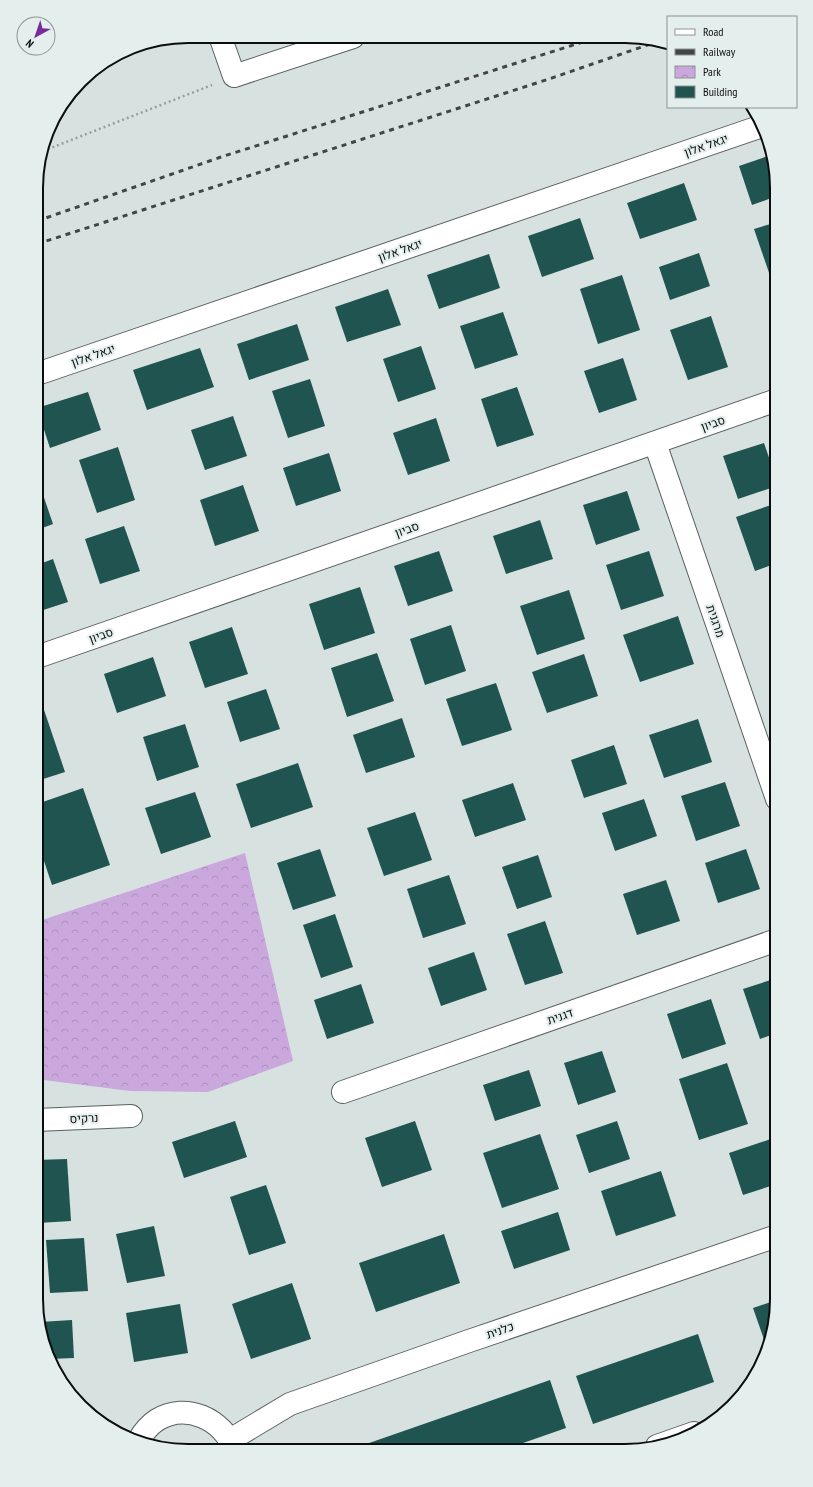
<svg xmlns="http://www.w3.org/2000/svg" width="813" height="1487" font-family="'PT Sans Narrow',Heebo,sans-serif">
<defs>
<pattern id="park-crowns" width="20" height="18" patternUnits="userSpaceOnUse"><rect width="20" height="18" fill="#caa7dd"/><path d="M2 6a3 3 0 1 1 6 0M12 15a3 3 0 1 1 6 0" fill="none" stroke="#ac8fbc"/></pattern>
</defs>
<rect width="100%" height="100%" fill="#d7e1e0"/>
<!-- park -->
<path fill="url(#park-crowns)" d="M 245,853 L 293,1061 L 208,1092 L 130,1091 L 36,1079 L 36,922 Z"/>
<!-- building -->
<g fill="#1f5451">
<path d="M 771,155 L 777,188 L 777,196 L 752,205 L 739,166 Z"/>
<path d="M 684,183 L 697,220 L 640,239 L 627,203 Z"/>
<path d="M 580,218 L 594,259 L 542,277 L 528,236 Z"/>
<path d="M 777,222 L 777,296 L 754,229 Z"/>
<path d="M 699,253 L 710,286 L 670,300 L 659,267 Z"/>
<path d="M 489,254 L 500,288 L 439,309 L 427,275 Z"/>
<path d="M 622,275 L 640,330 L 598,344 L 580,289 Z"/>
<path d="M 388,289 L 401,325 L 347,342 L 335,307 Z"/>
<path d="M 503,312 L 518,355 L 475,369 L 460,326 Z"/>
<path d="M 711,316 L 728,367 L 688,380 L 670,330 Z"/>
<path d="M 297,324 L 309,360 L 249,380 L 237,344 Z"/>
<path d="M 421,346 L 436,389 L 398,402 L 383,359 Z"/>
<path d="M 200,348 L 214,387 L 147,410 L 133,370 Z"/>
<path d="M 623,358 L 637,400 L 599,413 L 584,371 Z"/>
<path d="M 310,379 L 325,426 L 288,438 L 272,391 Z"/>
<path d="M 517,387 L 534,435 L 497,447 L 481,399 Z"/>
<path d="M 88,392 L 101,430 L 50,448 L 37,408 Z"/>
<path d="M 233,416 L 247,456 L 205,470 L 191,430 Z"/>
<path d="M 436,418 L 450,461 L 408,475 L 393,433 Z"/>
<path d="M 764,443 L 777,481 L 777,486 L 738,499 L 723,456 Z"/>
<path d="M 118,447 L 135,500 L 97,513 L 79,460 Z"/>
<path d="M 329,453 L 341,491 L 296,506 L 283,468 Z"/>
<path d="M 38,480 L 53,524 L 37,530 L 37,481 Z"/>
<path d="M 243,485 L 259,531 L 215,546 L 200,500 Z"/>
<path d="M 627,491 L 640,530 L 596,545 L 583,505 Z"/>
<path d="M 777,503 L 777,563 L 755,571 L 736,517 Z"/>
<path d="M 540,520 L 553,559 L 506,574 L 493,536 Z"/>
<path d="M 124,526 L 140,571 L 100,584 L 85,539 Z"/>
<path d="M 439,551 L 453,591 L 408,606 L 394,566 Z"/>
<path d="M 649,551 L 664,596 L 621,610 L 606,565 Z"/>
<path d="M 53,559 L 68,602 L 37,612 L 37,565 Z"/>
<path d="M 360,587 L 375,633 L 324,650 L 309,604 Z"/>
<path d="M 569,590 L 585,639 L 537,655 L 520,606 Z"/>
<path d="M 678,616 L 694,664 L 640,682 L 623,635 Z"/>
<path d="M 451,625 L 466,671 L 425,685 L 410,639 Z"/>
<path d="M 232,627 L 248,674 L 205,688 L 189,642 Z"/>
<path d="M 377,653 L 394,701 L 347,717 L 331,668 Z"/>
<path d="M 584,654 L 598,696 L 547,713 L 532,672 Z"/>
<path d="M 153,657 L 166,696 L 117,713 L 104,674 Z"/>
<path d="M 496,683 L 512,730 L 462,746 L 446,699 Z"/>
<path d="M 266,689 L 280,729 L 240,742 L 227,702 Z"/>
<path d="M 40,698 L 65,772 L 37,781 L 37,699 Z"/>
<path d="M 402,718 L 415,757 L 366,773 L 353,735 Z"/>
<path d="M 698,719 L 712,762 L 664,778 L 649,735 Z"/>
<path d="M 185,724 L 199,767 L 157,781 L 143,737 Z"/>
<path d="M 614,745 L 627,784 L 584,798 L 571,760 Z"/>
<path d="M 298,763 L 313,807 L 251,828 L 236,784 Z"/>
<path d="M 725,782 L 740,826 L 696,841 L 681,796 Z"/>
<path d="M 513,783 L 526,820 L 475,837 L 462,800 Z"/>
<path d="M 83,788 L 110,865 L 52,885 L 37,840 L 37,804 Z"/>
<path d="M 195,792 L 211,837 L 161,854 L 145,808 Z"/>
<path d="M 644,799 L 657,836 L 615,851 L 602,813 Z"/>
<path d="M 415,812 L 432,860 L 384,876 L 367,828 Z"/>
<path d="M 320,849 L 336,896 L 293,910 L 277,863 Z"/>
<path d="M 746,849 L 760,889 L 718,903 L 705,863 Z"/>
<path d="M 538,855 L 552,897 L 517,909 L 502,867 Z"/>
<path d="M 449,875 L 466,924 L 423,938 L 407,889 Z"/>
<path d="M 666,880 L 680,921 L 637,935 L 623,894 Z"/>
<path d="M 335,914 L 353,967 L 321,978 L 303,925 Z"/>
<path d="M 545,921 L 563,973 L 525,985 L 507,934 Z"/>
<path d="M 474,952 L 487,990 L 441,1006 L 428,968 Z"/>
<path d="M 777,978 L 777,1033 L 760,1039 L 743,989 Z"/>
<path d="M 361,984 L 374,1023 L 327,1039 L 314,1000 Z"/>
<path d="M 711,999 L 726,1044 L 682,1059 L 667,1014 Z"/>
<path d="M 602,1051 L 616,1092 L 578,1105 L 564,1063 Z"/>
<path d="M 727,1063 L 748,1124 L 699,1140 L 679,1079 Z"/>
<path d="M 529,1070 L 541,1106 L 495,1121 L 483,1085 Z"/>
<path d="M 235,1121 L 247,1157 L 184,1178 L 172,1142 Z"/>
<path d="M 415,1121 L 432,1170 L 382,1187 L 365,1138 Z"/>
<path d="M 617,1121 L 630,1159 L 589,1173 L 576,1135 Z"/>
<path d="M 540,1134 L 559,1189 L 502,1208 L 483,1153 Z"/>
<path d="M 777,1137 L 777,1184 L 743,1195 L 729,1153 Z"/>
<path d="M 67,1159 L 71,1221 L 38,1223 L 36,1160 Z"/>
<path d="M 661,1171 L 676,1216 L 616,1236 L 601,1191 Z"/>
<path d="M 266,1185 L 286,1243 L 249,1255 L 230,1197 Z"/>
<path d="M 558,1212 L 570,1250 L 514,1269 L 501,1231 Z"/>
<path d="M 154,1226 L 165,1276 L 127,1283 L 116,1234 Z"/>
<path d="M 444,1234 L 460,1283 L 376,1312 L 359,1263 Z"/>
<path d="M 84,1238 L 88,1291 L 50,1293 L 46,1240 Z"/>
<path d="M 292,1283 L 311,1339 L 251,1359 L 232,1304 Z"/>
<path d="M 777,1300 L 777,1309 L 767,1348 L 753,1308 Z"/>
<path d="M 180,1304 L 188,1353 L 134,1362 L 126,1313 Z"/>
<path d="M 72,1320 L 74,1358 L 50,1359 L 44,1348 L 40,1322 Z"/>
<path d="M 698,1334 L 714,1382 L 593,1424 L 576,1376 Z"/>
<path d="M 550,1380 L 566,1428 L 500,1451 L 349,1450 Z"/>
</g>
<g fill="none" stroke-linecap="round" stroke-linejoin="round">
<defs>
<g id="street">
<path d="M 220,36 L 234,76 L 353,37"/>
<path d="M 655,443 L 777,799"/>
<path d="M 37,657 L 777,400"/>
<path d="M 343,1092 L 777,940"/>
<path d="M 36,1120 L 131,1116"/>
<path d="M 657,1446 L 694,1433"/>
</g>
<g id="secondary">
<path d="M 37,374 L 762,126"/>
<path d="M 230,1440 L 290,1404 L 469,1341 L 777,1236"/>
<path d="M 138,1441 C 143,1433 149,1425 157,1420 C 186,1402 223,1419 234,1450"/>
</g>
</defs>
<!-- street casing -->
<use href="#street" stroke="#596261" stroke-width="24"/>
<!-- secondary casing -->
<use href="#secondary" stroke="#596261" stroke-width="24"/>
<!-- path -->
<path stroke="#979f9e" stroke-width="2.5" stroke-dasharray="2 3" stroke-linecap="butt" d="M 43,151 L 212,85"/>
<!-- street -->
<use href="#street" stroke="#fff" stroke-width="22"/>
<!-- secondary -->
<use href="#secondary" stroke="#fff" stroke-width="22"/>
<!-- rail -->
<g stroke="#414545" stroke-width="3" stroke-dasharray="5 5" stroke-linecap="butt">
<path d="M 37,221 L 221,157 L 592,39"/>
<path d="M 37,244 L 549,79 L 659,41"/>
</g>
</g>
<g text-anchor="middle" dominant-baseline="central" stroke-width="4" stroke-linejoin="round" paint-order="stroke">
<!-- street labels -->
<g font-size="12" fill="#0b0e0e" stroke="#e4eeed">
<text transform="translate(706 145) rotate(-19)">יגאל אלון</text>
<text transform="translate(400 250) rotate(-19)">יגאל אלון</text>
<text transform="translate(93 355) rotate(-19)">יגאל אלון</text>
<text transform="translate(713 423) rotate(-19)">סביון</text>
<text transform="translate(407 529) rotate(-19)">סביון</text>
<text transform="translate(716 621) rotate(71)">מרגנית</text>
<text transform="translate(101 635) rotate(-19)">סביון</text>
<text transform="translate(560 1016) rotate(-19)">דגנית</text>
<text transform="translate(84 1118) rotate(-3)">נרקיס</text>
<text transform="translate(500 1330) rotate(-19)">כלנית</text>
</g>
</g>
<!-- crop -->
<path d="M0 0H813V1487H0ZM188 43H625A145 145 0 0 1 770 188V1299A145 145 0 0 1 625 1444H188A145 145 0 0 1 43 1299V188A145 145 0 0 1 188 43Z" fill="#e4eeed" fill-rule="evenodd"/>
<path fill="none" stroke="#0b0e0e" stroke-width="2" d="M188 43H625A145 145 0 0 1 770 188V1299A145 145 0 0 1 625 1444H188A145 145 0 0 1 43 1299V188A145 145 0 0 1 188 43Z"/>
<!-- legend -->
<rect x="667" y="16" width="130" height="92" fill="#e4eeed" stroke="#8d9494"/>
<rect x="675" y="29" width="20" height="6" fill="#ffffff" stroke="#8d9494"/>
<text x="703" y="36" font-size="12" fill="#0b0e0e">Road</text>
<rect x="675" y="49" width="20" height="6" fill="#414545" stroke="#8d9494"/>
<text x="703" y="56" font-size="12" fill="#0b0e0e">Railway</text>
<rect x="675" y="66" width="20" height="12" fill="url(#park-crowns)" stroke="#8d9494"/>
<text x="703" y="76" font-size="12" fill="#0b0e0e">Park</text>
<rect x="675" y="86" width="20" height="12" fill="#1f5451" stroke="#8d9494"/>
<text x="703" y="96" font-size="12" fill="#0b0e0e">Building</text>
<!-- north arrow -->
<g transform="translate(36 36) rotate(220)"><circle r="19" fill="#e4eeed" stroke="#8d9494"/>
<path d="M0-3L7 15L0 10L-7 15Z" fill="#78299a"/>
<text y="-6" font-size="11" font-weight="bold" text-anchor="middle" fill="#0b0e0e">N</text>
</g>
</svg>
